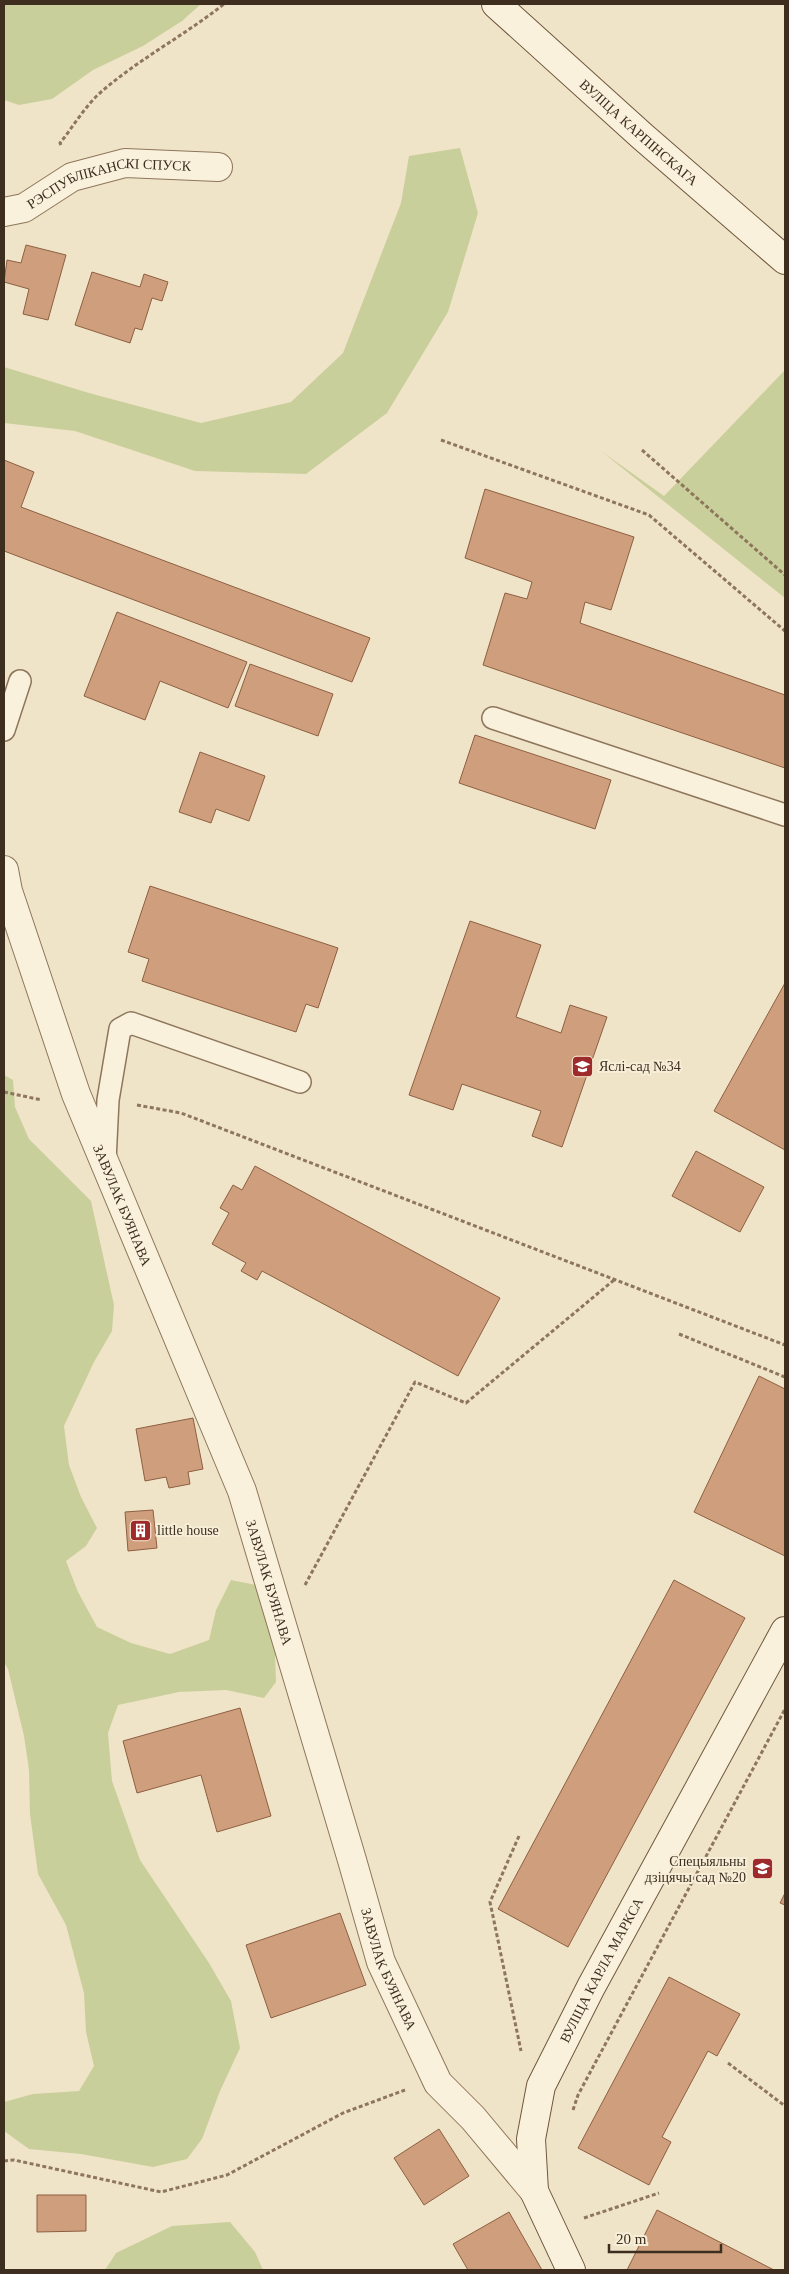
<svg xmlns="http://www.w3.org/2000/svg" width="789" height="2274" font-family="Georgia,serif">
<rect width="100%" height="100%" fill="#f0e4c8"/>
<!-- green -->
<g fill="#c9cf9b">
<path d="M 4,4 L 201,4 L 182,21 L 143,46 L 93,70 L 52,99 L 19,105 L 4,100 Z"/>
<path d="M 460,148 L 478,213 L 448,312 L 387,413 L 306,474 L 195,471 L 75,431 L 4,423 L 4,367 L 89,393 L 201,423 L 291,402 L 343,353 L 401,203 L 409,156 Z"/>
<path d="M 785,370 L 785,598 L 601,451 L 664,496 Z"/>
<path d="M 4,1075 L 13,1080 L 15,1107 L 29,1139 L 91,1201 L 114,1305 L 112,1331 L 94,1362 L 64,1426 L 69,1465 L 81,1497 L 97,1528 L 86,1546 L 66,1561 L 78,1592 L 97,1627 L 131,1643 L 170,1654 L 209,1640 L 216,1610 L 231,1580 L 256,1585 L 270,1619 L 275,1653 L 276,1682 L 264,1698 L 226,1690 L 179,1692 L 118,1705 L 108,1733 L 112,1781 L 140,1860 L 209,1963 L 231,2001 L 240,2048 L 220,2091 L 202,2139 L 187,2159 L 153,2167 L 81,2154 L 29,2149 L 4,2131 L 4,2102 L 33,2094 L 79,2091 L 94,2066 L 86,2032 L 84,1993 L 66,1925 L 38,1874 L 30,1814 L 29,1770 L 24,1736 L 8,1669 L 4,1662 Z"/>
<path d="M 230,2222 L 255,2252 L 263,2270 L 105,2270 L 116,2253 L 172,2226 Z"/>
</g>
<!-- building -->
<g fill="#cf9f7d" stroke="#8d5f41">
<path d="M 26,245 L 66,255 L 48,320 L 23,314 L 29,289 L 4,282 L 7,260 L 21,263 Z"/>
<path d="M 92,272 L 140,287 L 144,274 L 168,282 L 162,301 L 152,298 L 142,330 L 135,328 L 130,343 L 75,325 Z"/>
<path d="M 4,460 L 34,472 L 21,507 L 370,638 L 352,682 L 4,551 Z"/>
<path d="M 485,489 L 634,537 L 611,610 L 585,602 L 580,623 L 785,695 L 785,768 L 483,665 L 505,593 L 527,599 L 532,582 L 465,558 Z"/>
<path d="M 117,612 L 247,662 L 228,708 L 160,681 L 145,720 L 84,696 Z"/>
<path d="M 250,664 L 333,694 L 318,736 L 235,706 Z"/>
<path d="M 475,735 L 611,780 L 595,829 L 459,783 Z"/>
<path d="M 200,752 L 265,776 L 249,821 L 216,809 L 211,823 L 179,812 Z"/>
<path d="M 150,886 L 338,948 L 318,1008 L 306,1004 L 296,1032 L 142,981 L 149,959 L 128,952 Z"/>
<path d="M 470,921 L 541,945 L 516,1017 L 561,1033 L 570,1005 L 607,1017 L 562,1147 L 532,1136 L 541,1111 L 462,1084 L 453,1110 L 409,1095 Z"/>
<path d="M 785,983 L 785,1150 L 714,1111 Z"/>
<path d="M 696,1151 L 764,1187 L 740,1232 L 672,1196 Z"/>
<path d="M 255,1166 L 500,1298 L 458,1376 L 262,1271 L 257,1280 L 241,1271 L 246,1263 L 212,1244 L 229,1213 L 220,1208 L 233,1185 L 242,1190 Z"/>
<path d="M 759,1376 L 785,1389 L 785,1556 L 694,1512 Z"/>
<path d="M 193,1418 L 203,1469 L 188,1472 L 190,1484 L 169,1488 L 166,1477 L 145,1481 L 136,1429 Z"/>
<path d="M 153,1510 L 157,1548 L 128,1551 L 125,1512 Z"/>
<path d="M 674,1580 L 745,1618 L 568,1947 L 498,1909 Z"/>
<path d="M 240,1708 L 271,1816 L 217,1832 L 201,1775 L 137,1793 L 123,1741 Z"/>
<path d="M 785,1893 L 785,1905 L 780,1903 Z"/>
<path d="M 340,1913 L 366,1985 L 271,2018 L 246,1945 Z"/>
<path d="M 669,1977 L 740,2014 L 717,2056 L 708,2051 L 662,2137 L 671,2142 L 649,2185 L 578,2148 Z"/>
<path d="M 439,2129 L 469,2176 L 424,2205 L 394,2158 Z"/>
<path d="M 37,2195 L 86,2195 L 86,2231 L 37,2232 Z"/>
<path d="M 657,2210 L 704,2234 L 774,2270 L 627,2270 Z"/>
<path d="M 509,2212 L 542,2270 L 468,2270 L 453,2244 Z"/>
</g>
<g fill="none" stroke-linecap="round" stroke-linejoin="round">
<defs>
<g id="lane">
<path d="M 493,718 L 785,815"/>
<path d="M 4,730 L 20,681"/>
<path d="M 105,1161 L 108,1100 L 120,1029 L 131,1023 L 300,1082"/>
</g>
<g id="street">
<path id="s1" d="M 4,212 L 24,208 L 72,177 L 125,163 L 218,167"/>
<path id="s2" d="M 4,870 L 8,891 L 76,1094 L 242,1491 L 352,1860 L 381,1962 L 438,2083 L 473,2118 L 534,2191"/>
</g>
<g id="secondary">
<path id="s3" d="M 496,4 L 642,136 L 785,260"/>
<path id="s4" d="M 571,2270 L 534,2191 L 531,2139 L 541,2086 L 591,1987 L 785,1631"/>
</g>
</defs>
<!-- lane casing -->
<use href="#lane" stroke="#8d765c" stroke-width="24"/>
<!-- street casing -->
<use href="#street" stroke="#8d765c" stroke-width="30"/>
<!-- secondary casing -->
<use href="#secondary" stroke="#6f573f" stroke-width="30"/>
<!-- path -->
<g stroke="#8d765c" stroke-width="3" stroke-dasharray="4 2.5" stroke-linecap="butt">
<path d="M 61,145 L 60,143 C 73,127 85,106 101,92 C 139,59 185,35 224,4"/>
<path d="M 441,440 L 649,515 L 785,631"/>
<path d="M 642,450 L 785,575"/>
<path d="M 4,1092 L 42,1100"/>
<path d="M 137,1105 L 181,1113 L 785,1345"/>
<path d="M 679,1334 L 785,1377"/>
<path d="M 305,1585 L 415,1382 L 466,1403 L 614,1280"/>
<path d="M 519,1836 L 490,1902 L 521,2051"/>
<path d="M 728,2063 L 785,2106"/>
<path d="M 573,2110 L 578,2095 L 785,1709"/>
<path d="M 4,2161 L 14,2160 L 161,2192 L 227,2175 L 343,2113 L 405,2090"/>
<path d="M 584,2218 L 659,2193"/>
</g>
<!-- lane -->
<use href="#lane" stroke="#faf1dc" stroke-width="21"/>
<!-- street -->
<use href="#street" stroke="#faf1dc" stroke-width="28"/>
<!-- secondary -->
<use href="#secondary" stroke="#faf1dc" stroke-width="28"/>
</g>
<!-- icons -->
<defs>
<symbol id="school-square" viewBox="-11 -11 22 22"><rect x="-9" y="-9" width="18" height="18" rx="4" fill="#9e2a2b" stroke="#f7eed8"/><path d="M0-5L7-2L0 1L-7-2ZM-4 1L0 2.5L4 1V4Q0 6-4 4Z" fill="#fff"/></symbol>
<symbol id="building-square" viewBox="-11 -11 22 22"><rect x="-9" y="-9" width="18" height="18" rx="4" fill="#9e2a2b" stroke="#f7eed8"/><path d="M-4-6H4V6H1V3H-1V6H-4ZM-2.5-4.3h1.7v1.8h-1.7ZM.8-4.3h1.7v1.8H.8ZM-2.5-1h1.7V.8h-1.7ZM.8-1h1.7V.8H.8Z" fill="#fff"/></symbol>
</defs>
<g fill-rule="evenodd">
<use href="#school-square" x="570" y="1054" width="25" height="25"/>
<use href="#building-square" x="128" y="1518" width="25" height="25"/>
<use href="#school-square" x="750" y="1856" width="25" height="25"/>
</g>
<g text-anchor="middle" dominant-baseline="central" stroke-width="4" stroke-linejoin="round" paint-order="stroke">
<!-- street labels -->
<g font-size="14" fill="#3d2e20" stroke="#f7eed8">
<text stroke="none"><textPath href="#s3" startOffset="192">ВУЛІЦА КАРПІНСКАГА</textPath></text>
<text stroke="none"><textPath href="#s1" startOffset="112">РЭСПУБЛІКАНСКІ СПУСК</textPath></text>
<text stroke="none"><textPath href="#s2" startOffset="356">ЗАВУЛАК БУЯНАВА</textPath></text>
<text stroke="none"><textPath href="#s2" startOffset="761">ЗАВУЛАК БУЯНАВА</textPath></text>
<text stroke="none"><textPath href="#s2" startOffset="1166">ЗАВУЛАК БУЯНАВА</textPath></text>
<text stroke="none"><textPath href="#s4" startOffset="324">ВУЛІЦА КАРЛА МАРКСА</textPath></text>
</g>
<!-- poi labels -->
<g font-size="14" fill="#3d2e20" stroke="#f7eed8" text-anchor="start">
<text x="599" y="1066">Яслі-сад №34</text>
<text x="157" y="1530">little house</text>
<text x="746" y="1861" text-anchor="end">Спецыяльны<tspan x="746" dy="16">дзіцячы сад №20</tspan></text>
</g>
</g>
<!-- border -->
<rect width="789" height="2274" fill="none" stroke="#3d2e20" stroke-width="10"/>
<!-- scale -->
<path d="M609 2244v8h112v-8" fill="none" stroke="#3d2e20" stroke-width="2.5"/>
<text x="616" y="2244" font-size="15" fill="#3d2e20" stroke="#f7eed8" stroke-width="4" paint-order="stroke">20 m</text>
</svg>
